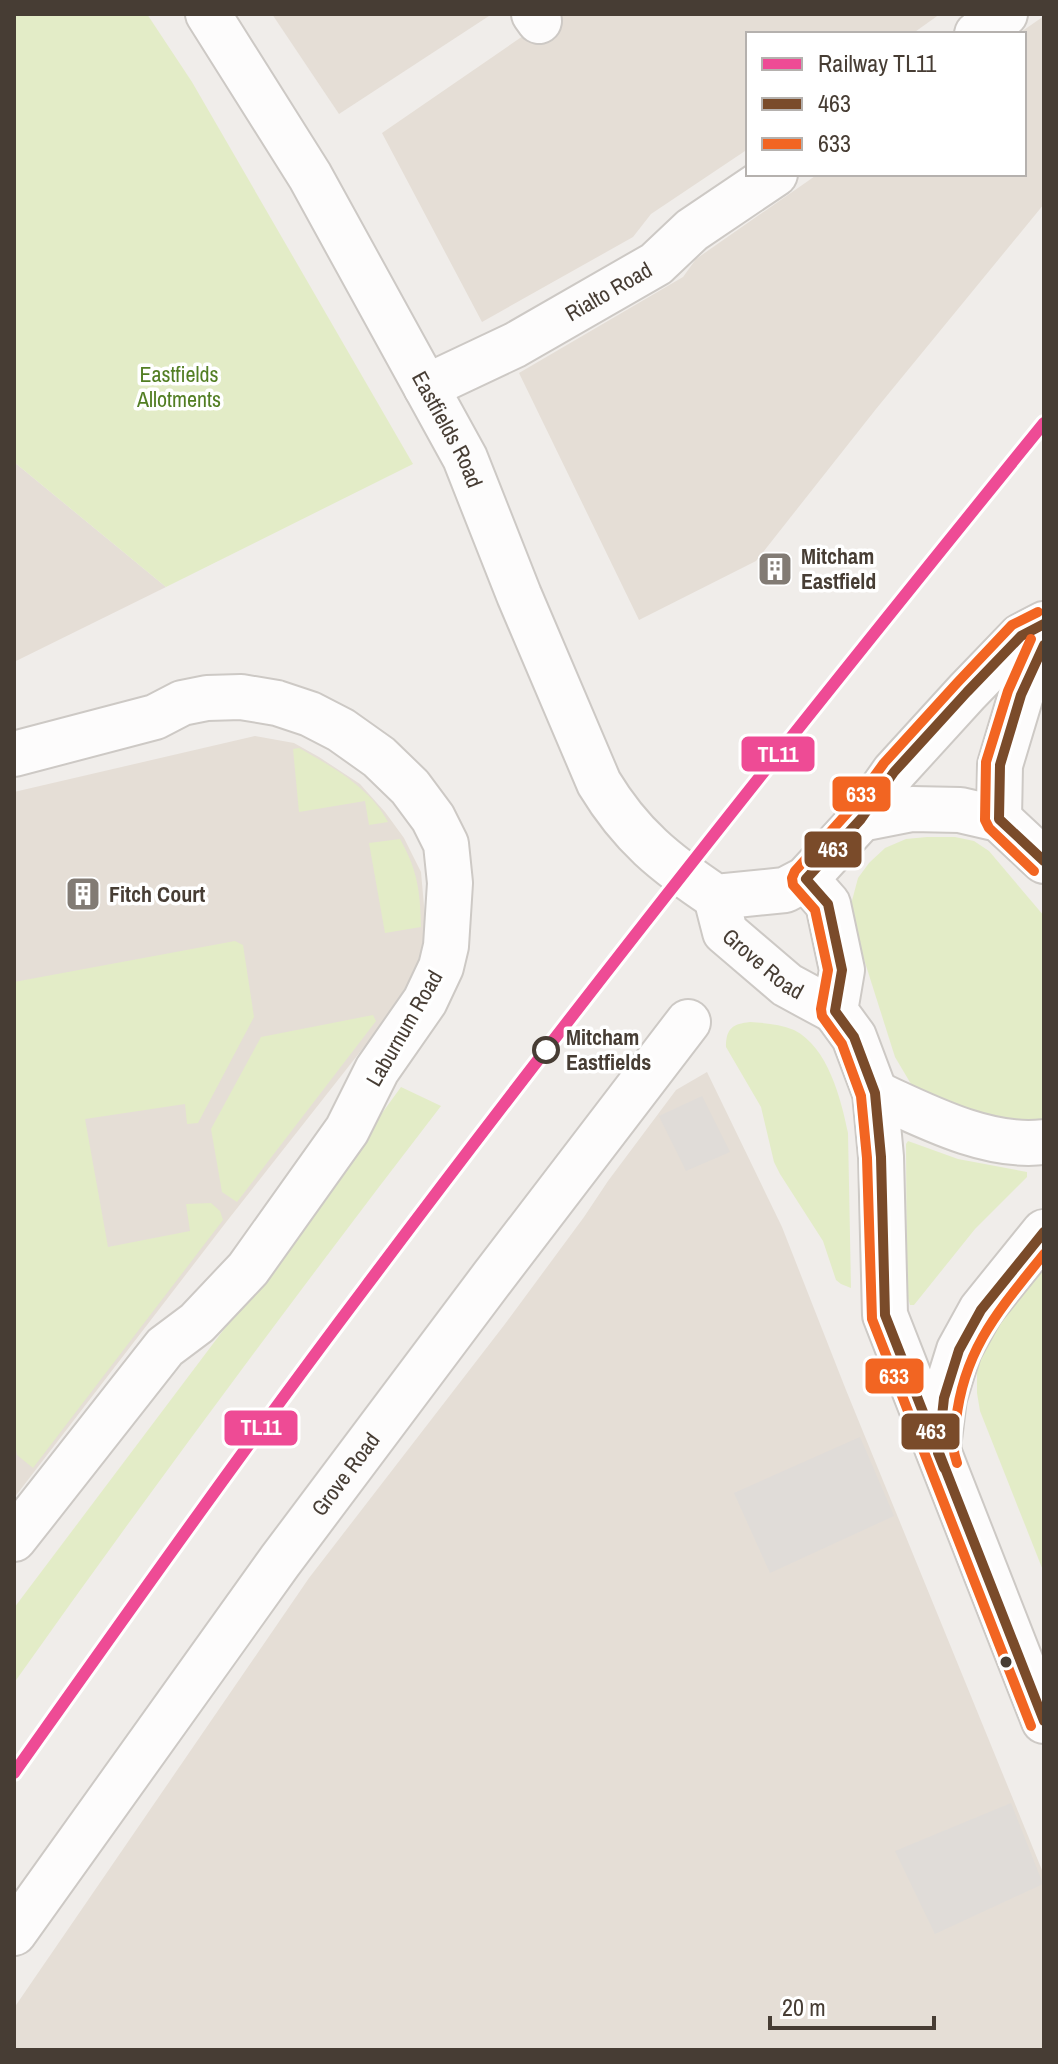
<svg xmlns="http://www.w3.org/2000/svg" width="1058" height="2064" font-family="'Archivo Narrow',sans-serif">
<rect width="100%" height="100%" fill="#f0edea"/>
<!-- residential -->
<g fill="#e5ded6">
<path d="M 272,14 L 492,14 L 339,114 Z"/>
<path d="M 552,14 L 940,14 L 912,34 L 748,34 L 748,149 L 651,214 L 633,237 L 482,322 L 382,133 L 552,16 Z"/>
<path d="M 1044,16 L 1044,204 L 876,409 L 756,561 L 639,620 L 519,373 L 683,277 L 696,259 L 818,174 L 1024,174 L 1024,34 L 1018,34 Z"/>
<path d="M 14,462 L 166,587 L 14,662 Z"/>
<path d="M 255,736 L 294,743 L 319,757 L 360,784 L 385,812 L 404,838 L 421,872 L 426,928 L 421,960 L 405,992 L 382,1024 L 227,1221 L 14,1498 L 14,792 Z"/>
<path d="M 707,1072 L 782,1227 L 846,1390 L 1044,1875 L 1044,2050 L 14,2050 L 14,2008 L 309,1578 L 505,1324 L 584,1217 L 608,1181 L 676,1090 Z"/>
</g>
<!-- green -->
<g fill="#e3ecc7">
<path d="M 14,14 L 147,14 L 192,82 L 413,464 L 166,587 L 14,462 Z"/>
<path d="M 299,748 C 331,766 371,788 388,822 L 369,825 L 365,801 L 299,812 L 293,749 Z"/>
<path d="M 927,837 L 955,837 L 974,841 L 989,851 L 1044,916 L 1044,1123 L 988,1120 L 924,1095 L 911,1084 L 895,1057 L 849,912 L 858,878 L 869,863 L 885,848 L 906,839 Z"/>
<path d="M 400,839 C 418,871 420,892 421,927 L 385,933 L 369,843 Z"/>
<path d="M 235,941 L 243,945 L 254,1017 L 198,1123 L 187,1124 L 185,1104 L 85,1119 L 108,1247 L 190,1231 L 186,1204 L 211,1203 L 220,1211 L 223,1220 L 33,1468 L 17,1455 L 14,1439 L 14,982 Z"/>
<path d="M 373,1015 L 376,1021 L 237,1202 L 222,1192 L 211,1129 L 261,1037 Z"/>
<path d="M 750,1022 C 765,1023 780,1024 794,1030 C 828,1047 841,1099 848,1133 L 851,1288 L 841,1284 L 836,1280 L 823,1241 L 780,1174 L 774,1162 L 761,1107 L 726,1047 C 726,1028 733,1024 750,1022 Z"/>
<path d="M 401,1087 L 441,1106 C 295,1296 152,1488 14,1683 L 14,1608 L 252,1292 Z"/>
<path d="M 908,1141 L 958,1159 L 1027,1172 L 1027,1177 L 975,1229 L 914,1305 L 910,1305 L 907,1295 L 906,1144 Z"/>
<path d="M 1044,1267 L 1044,1573 L 980,1411 L 977,1393 L 977,1373 L 983,1345 L 1015,1298 Z"/>
</g>
<!-- parking -->
<g fill="#e0dcd8">
<path d="M 702,1096 L 730,1152 L 686,1171 L 659,1116 Z"/>
<path d="M 860,1437 L 894,1516 L 770,1573 L 734,1493 Z"/>
<path d="M 1011,1803 L 1043,1884 L 935,1934 L 895,1851 Z"/>
</g>
<g fill="none" stroke-linecap="round" stroke-linejoin="round">
<defs>
<g id="minor">
<path id="s1" d="M 208,14 L 310,176 L 465,458 L 519,595 L 599,783 C 631,836 665,863 716,897 L 785,890 L 806,879 L 861,819 L 894,772 L 967,692 L 1021,636 L 1044,624"/>
<path d="M 534,14 L 539,21"/>
<path d="M 977,34 L 1005,14"/>
<path id="s2" d="M 426,387 L 515,345 L 656,264 L 692,230 L 775,174"/>
<path d="M 14,754 L 155,717 L 182,703 L 207,698 L 241,697 L 277,703 L 310,714 L 341,730 L 379,757 L 410,787 L 433,818 L 446,844 L 450,883 L 446,946 L 441,967 L 425,1001 L 377,1070 L 347,1130 L 248,1269 L 197,1323 L 165,1347 L 14,1539"/>
<path d="M 861,819 L 912,809 L 960,810 L 999,819 L 1044,861"/>
<path d="M 999,819 L 1000,765 L 1021,695 L 1044,645"/>
<path d="M 806,879 L 828,904 L 842,970 L 835,1011 L 854,1037 L 875,1093 L 881,1157 L 885,1315 L 1044,1721"/>
<path id="s3" d="M 716,897 L 725,932 L 787,985 L 835,1011"/>
<path d="M 875,1093 C 925,1116 988,1149 1044,1142"/>
<path d="M 938,1447 L 944,1398 L 959,1350 L 981,1310 L 1044,1232"/>
<path id="s4" d="M 14,1933 L 280,1561 L 493,1277 L 688,1022"/>
</g>
</defs>
<!-- minor casing -->
<use href="#minor" stroke="#cdc9c5" stroke-width="48"/>
<!-- minor -->
<use href="#minor" stroke="#fdfcfc" stroke-width="44"/>
<defs>
<g id="bus-1">
<path d="M 1044,624 L 1021,636 L 967,692 L 894,772 L 861,819 L 806,879 L 828,904 L 842,970 L 835,1011 L 854,1037 L 875,1093 L 881,1157 L 885,1315 L 1044,1721"/>
<path d="M 1044,645 L 1021,695 L 1000,765 L 999,819 L 1044,861"/>
<path d="M 944,1468 L 938,1453 L 944,1398 L 959,1350 L 981,1310 L 1044,1232"/>
</g>
<g id="bus-2">
<path d="M 1031,639 L 1008,691 L 986,762 L 985,820 L 989,828 L 1034,871"/>
<path d="M 957,1463 C 951,1447 954,1437 956,1421 C 964,1348 1000,1309 1044,1254"/>
<path d="M 1031,1726 L 872,1319 L 867,1158 L 861,1096 L 842,1044 L 822,1016 L 821,1009 L 828,970 L 815,910 L 793,885 L 792,878 L 795,871 L 850,810 L 884,763 L 957,683 L 1012,625 L 1038,612"/>
</g>
</defs>
<!-- bus-1 casing -->
<use href="#bus-1" stroke="#fff" stroke-width="16"/>
<!-- bus-2 casing -->
<use href="#bus-2" stroke="#fff" stroke-width="16"/>
<!-- bus-1 -->
<use href="#bus-1" stroke="#7a4b2a" stroke-width="10"/>
<!-- bus-2 -->
<use href="#bus-2" stroke="#f26522" stroke-width="10"/>
<defs>
<path id="rail-1" d="M 14,1773 C 129,1611 244,1448 364,1289 C 584,995 813,708 1044,423"/>
</defs>
<!-- rail-1 casing -->
<use href="#rail-1" stroke="#fff" stroke-width="18"/>
<!-- rail-1 -->
<use href="#rail-1" stroke="#ee4b95" stroke-width="12"/>
</g>
<!-- icons -->
<defs>
<symbol id="building-square" viewBox="-11 -11 22 22"><rect x="-9" y="-9" width="18" height="18" rx="4" fill="#827b74" stroke="#fff"/><path d="M-4-6H4V6H1V3H-1V6H-4ZM-2.5-4.3h1.7v1.8h-1.7ZM.8-4.3h1.7v1.8H.8ZM-2.5-1h1.7V.8h-1.7ZM.8-1h1.7V.8H.8Z" fill="#fff"/></symbol>
</defs>
<g fill-rule="evenodd">
<use href="#building-square" x="755" y="549" width="40" height="40"/>
<use href="#building-square" x="63" y="874" width="40" height="40"/>
</g>
<!-- markers -->
<circle fill="#fff" stroke="#473d34" stroke-width="4" cx="546" cy="1050" r="12"/>
<circle fill="#473d34" stroke="#fff" stroke-width="3" cx="1006" cy="1662" r="7"/>
<g text-anchor="middle" dominant-baseline="central" stroke-width="7" stroke-linejoin="round" paint-order="stroke">
<!-- street labels -->
<g font-size="22" fill="#473d34" stroke="#fff">
<text stroke="none"><textPath href="#s2" startOffset="206">Rialto Road</textPath></text>
<text stroke="none"><textPath href="#s1" startOffset="480">Eastfields Road</textPath></text>
<text stroke="none"><textPath href="#s3" startOffset="86">Grove Road</textPath></text>
<text transform="translate(404 1028) rotate(-60)">Laburnum Road</text>
<text stroke="none"><textPath href="#s4" startOffset="566">Grove Road</textPath></text>
</g>
<!-- park labels -->
<g font-size="22" fill="#527e23" stroke="#fff">
<text x="179" y="374">Eastfields<tspan x="179" dy="25">Allotments</tspan></text>
</g>
<!-- poi labels -->
<g font-size="22" font-weight="bold" fill="#473d34" stroke="#fff" text-anchor="start">
<text x="801" y="556">Mitcham<tspan x="801" dy="25">Eastfield</tspan></text>
<text x="109" y="894">Fitch Court</text>
</g>
<!-- stop labels -->
<g font-size="22" font-weight="bold" fill="#473d34" stroke="#fff" text-anchor="start">
<text x="566" y="1037">Mitcham<tspan x="566" dy="25">Eastfields</tspan></text>
</g>
</g>
<g stroke="#fff" stroke-width="3">
<rect x="740" y="735" width="76" height="38" rx="8" fill="#ee4b95"/>
<rect x="831" y="775" width="61" height="38" rx="8" fill="#f26522"/>
<rect x="803" y="830" width="60" height="39" rx="8" fill="#7a4b2a"/>
<rect x="864" y="1357" width="61" height="38" rx="8" fill="#f26522"/>
<rect x="223" y="1409" width="76" height="38" rx="8" fill="#ee4b95"/>
<rect x="900" y="1412" width="61" height="39" rx="8" fill="#7a4b2a"/>
</g>
<g font-size="22" text-anchor="middle" font-weight="bold" fill="#fff">
<text x="778" y="762">TL11</text>
<text x="861" y="802">633</text>
<text x="833" y="857">463</text>
<text x="894" y="1384">633</text>
<text x="261" y="1435">TL11</text>
<text x="931" y="1439">463</text>
</g>
<!-- border -->
<rect width="1058" height="2064" fill="none" stroke="#473d34" stroke-width="32"/>
<!-- legend -->
<rect x="746" y="32" width="280" height="144" fill="#ffffff" stroke="#b5b1ae" stroke-width="2"/>
<rect x="762" y="58" width="40" height="12" fill="#ee4b95" stroke="#b5b1ae" stroke-width="2"/>
<text x="818" y="72" font-size="24" fill="#473d34">Railway TL11</text>
<rect x="762" y="98" width="40" height="12" fill="#7a4b2a" stroke="#b5b1ae" stroke-width="2"/>
<text x="818" y="112" font-size="24" fill="#473d34">463</text>
<rect x="762" y="138" width="40" height="12" fill="#f26522" stroke="#b5b1ae" stroke-width="2"/>
<text x="818" y="152" font-size="24" fill="#473d34">633</text>
<!-- scale -->
<path d="M770 2016v12h164v-12" fill="none" stroke="#473d34" stroke-width="4"/>
<text x="782" y="2016" font-size="24" fill="#473d34" stroke="#ffffff" stroke-width="6" paint-order="stroke">20 m</text>
</svg>
